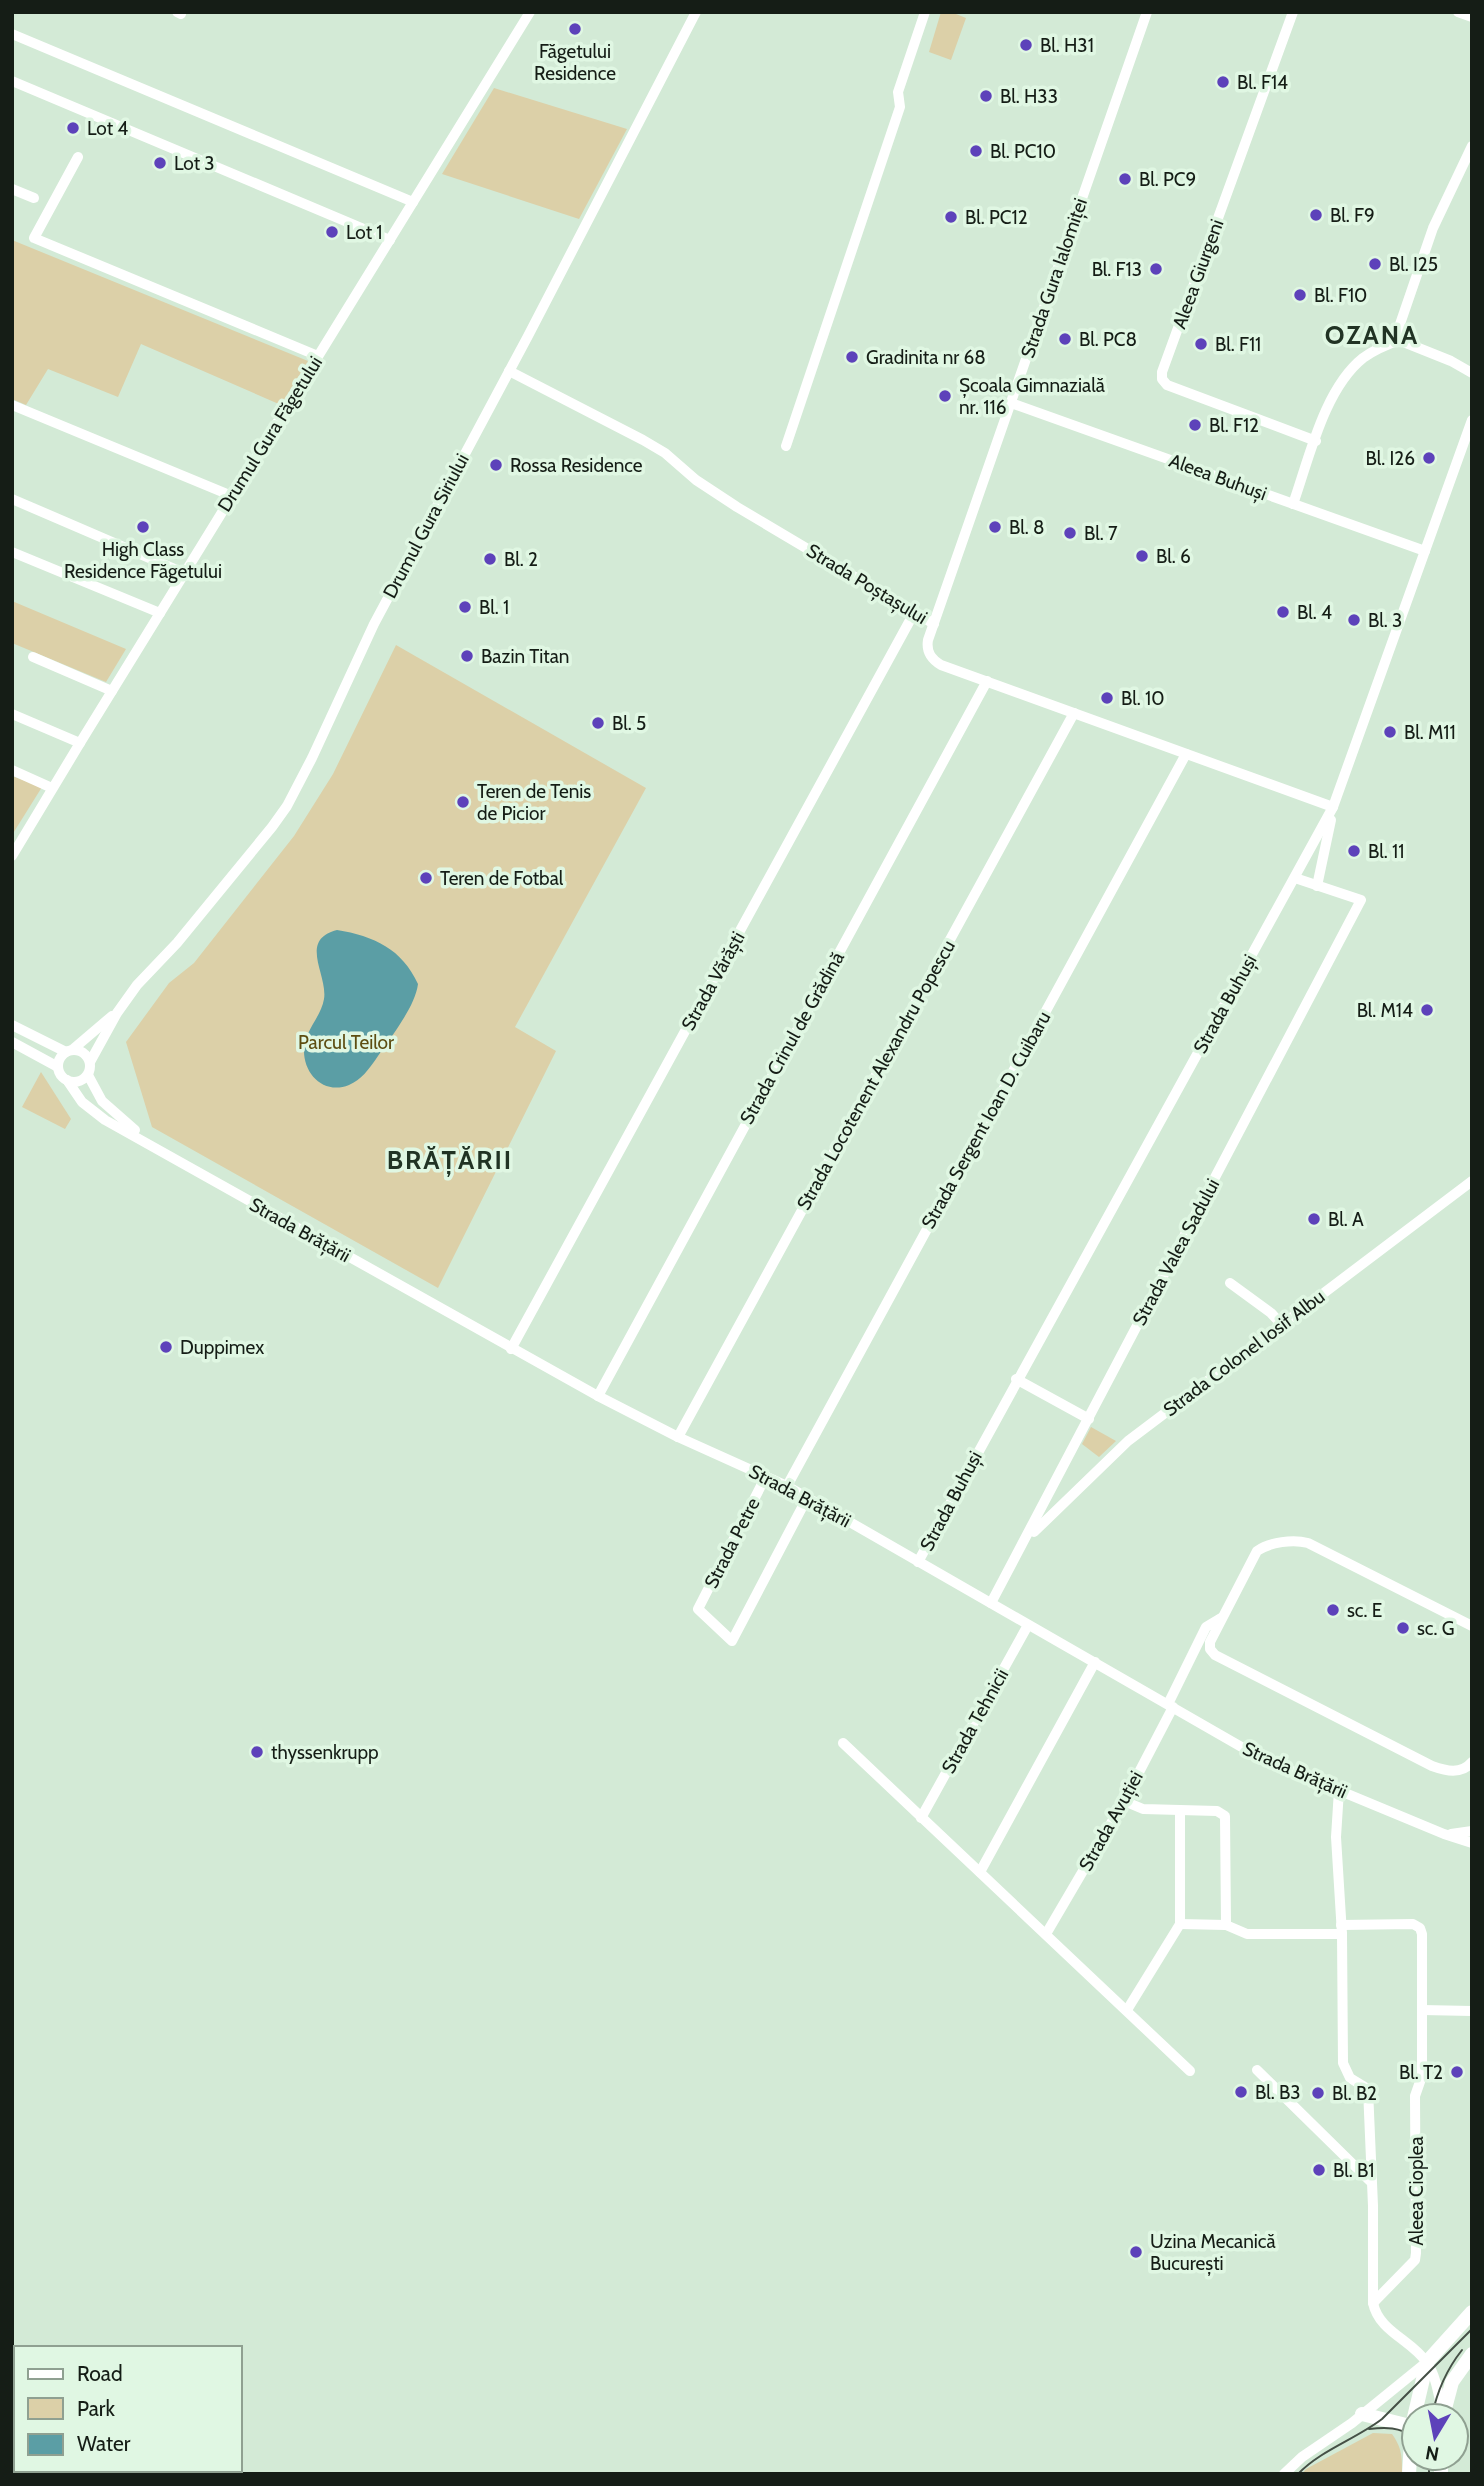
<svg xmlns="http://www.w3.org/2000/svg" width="1484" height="2486" font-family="Cabin,sans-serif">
<rect width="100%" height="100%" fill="#d3ead6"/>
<!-- green -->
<g fill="#dcd0a8">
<path d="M 941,12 L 951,12 L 966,18 L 951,60 L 929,52 Z"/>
<path d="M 494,88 L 627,129 L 579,219 L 442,174 Z"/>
<path d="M 12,240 L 308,361 L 281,405 L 141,344 L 118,397 L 48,369 L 26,405 L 12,399 Z"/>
<path d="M 12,601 L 126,649 L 106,682 L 12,643 Z"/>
<path d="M 396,645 L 646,788 L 515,1027 L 556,1051 L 438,1288 L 152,1127 L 126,1042 L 169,983 L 194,963 L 294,836 L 333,774 Z"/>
<path d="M 12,776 L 42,787 L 12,835 Z"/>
<path d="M 41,1072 L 71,1119 L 65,1129 L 22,1107 Z"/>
<path d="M 1091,1427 L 1116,1441 L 1099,1457 L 1082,1444 Z"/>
<path d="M 1373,2433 L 1392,2434 C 1402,2448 1402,2457 1402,2474 L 1302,2474 L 1306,2469 Z"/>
</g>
<!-- water -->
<path fill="#5b9ea5" d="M 337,930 C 374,936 402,949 418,984 C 415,1008 389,1039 376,1059 C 369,1069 361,1080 349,1085 C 324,1095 303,1074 304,1049 C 305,1030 321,1017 324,999 C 328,975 298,940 337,930 Z"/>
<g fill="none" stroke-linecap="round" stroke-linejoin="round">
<!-- minor -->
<g stroke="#fff" stroke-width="10">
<path d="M 177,12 L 181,14"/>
<path d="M 1147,12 L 928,640 C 926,652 931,659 941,665 L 1333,807"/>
<path d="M 1293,12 L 1162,372 L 1162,379 L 1167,385 L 1316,441"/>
<path d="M 1458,12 L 1472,17"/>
<path d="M 12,34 L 413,202"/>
<path d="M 12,81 L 390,240"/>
<path d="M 1472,146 L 1433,228 L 1399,327 L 1402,339 L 1406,343 L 1451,361 L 1472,373"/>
<path d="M 78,157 L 34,238 L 318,356"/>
<path d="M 12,189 L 34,198"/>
<path d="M 509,371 L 643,440 L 665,453 L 696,480 L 737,507 L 934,624"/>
<path d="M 1011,403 L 1425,551"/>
<path d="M 12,405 L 232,496"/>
<path d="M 786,446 L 900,107 L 898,92 L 925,12"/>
<path d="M 12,499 L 184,573"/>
<path d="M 1293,504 C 1309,459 1324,389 1363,358 C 1375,349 1388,344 1402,339"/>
<path d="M 12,552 L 160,613"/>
<path d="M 33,657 L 112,691"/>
<path d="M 12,714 L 80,743"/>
<path d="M 12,770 L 52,788"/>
<path d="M 12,856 L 80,743 L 530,12"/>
<path d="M 1317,886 L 1331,820"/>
<path d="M 12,1025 L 66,1052"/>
<path d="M 12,1042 L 58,1067"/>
<circle cx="74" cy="1066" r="16"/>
<path d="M 72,1050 L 112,1016"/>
<path d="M 90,1062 L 117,1013 L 137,985 L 177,943 L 272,827 L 287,806 L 312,758 L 374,624 L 528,336 L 696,12"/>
<path d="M 88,1075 L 102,1101 L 135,1130"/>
<path d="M 67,1080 L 82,1102 L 105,1120 L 598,1396 L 678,1437 L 787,1486 L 1245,1749 L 1280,1766 L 1444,1834 L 1472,1843"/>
<path d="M 1230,1283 L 1271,1313 L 1282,1325"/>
<path d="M 511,1349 L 914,613"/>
<path d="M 1016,1379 L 1089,1419"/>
<path d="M 598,1396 L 987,681"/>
<path d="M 678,1437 L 1074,713"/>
<path d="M 766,1476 L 698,1609 L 732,1641 L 807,1498"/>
<path d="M 787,1486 L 1186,754"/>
<path d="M 1034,1532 L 1128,1441 L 1472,1181"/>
<path d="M 918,1562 L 1333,807 L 1472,420"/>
<path d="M 991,1603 L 1361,900 L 1295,878"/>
<path d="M 1472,1626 L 1308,1543 C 1293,1539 1270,1542 1257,1551 L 1210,1642 L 1210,1649 L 1215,1655 L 1432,1766 C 1446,1771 1461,1775 1472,1762"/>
<path d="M 1168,1704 L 1206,1627 L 1221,1618"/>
<path d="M 843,1743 L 1190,2071"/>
<path d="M 1339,1790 L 1336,1837 L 1342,1934 L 1343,2063 L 1350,2078 L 1368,2089 L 1373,2206 L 1373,2303 C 1379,2332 1412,2340 1427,2363 C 1437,2377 1439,2399 1443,2415"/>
<path d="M 1124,1801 L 1143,1809 L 1217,1811 L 1225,1816 L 1226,1925"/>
<path d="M 921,1818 L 1028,1625"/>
<path d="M 1451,1834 L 1472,1831"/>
<path d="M 980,1872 L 1095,1662"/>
<path d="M 1180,1924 L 1226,1925 L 1247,1934 L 1342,1934"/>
<path d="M 1341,1925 L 1413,1924 L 1420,1928 L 1422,1934 L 1422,2076 L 1415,2096 L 1416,2253 L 1415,2260 L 1373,2303"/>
<path d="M 1046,1934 L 1124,1801 L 1173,1707"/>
<path d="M 1127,2010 L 1180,1924 L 1180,1810"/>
<path d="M 1422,2010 L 1472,2011"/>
<path d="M 1257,2070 L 1370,2181"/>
<path d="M 1284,2474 L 1302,2457 L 1352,2423 L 1427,2362"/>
</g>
<!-- secondary -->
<g stroke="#fff" stroke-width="14">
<path d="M 1362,2414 L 1414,2427"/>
<path d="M 1443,2416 L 1452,2382 L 1472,2354"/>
<path d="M 1409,2474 L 1412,2426 L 1427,2362 L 1472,2312"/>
<path d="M 1441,2474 L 1441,2458"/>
</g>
<!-- tram -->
<g stroke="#455046" stroke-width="2">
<path d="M 1432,2416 C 1437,2391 1447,2369 1462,2350"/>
<path d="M 1369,2429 C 1386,2427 1399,2427 1414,2437"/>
<path d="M 1298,2474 C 1321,2450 1356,2439 1382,2419 L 1472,2329"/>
<path d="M 1429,2474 L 1429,2458"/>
</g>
</g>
<!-- markers -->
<g fill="#5d42ba" stroke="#e0f7e3" stroke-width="2.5">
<circle cx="575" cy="29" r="7"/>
<circle cx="1026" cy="45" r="7"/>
<circle cx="1223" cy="82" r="7"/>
<circle cx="986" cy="96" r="7"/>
<circle cx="73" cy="128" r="7"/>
<circle cx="976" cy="151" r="7"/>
<circle cx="160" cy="163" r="7"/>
<circle cx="1125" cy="179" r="7"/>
<circle cx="1316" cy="215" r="7"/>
<circle cx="951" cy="217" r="7"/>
<circle cx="332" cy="232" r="7"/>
<circle cx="1375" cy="264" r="7"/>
<circle cx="1156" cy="269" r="7"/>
<circle cx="1300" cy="295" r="7"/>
<circle cx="1065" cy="339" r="7"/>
<circle cx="1201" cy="344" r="7"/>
<circle cx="852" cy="357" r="7"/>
<circle cx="945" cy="396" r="7"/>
<circle cx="1195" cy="425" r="7"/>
<circle cx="1429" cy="458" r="7"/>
<circle cx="496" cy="465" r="7"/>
<circle cx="143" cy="527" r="7"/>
<circle cx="995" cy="527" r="7"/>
<circle cx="1070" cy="533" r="7"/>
<circle cx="1142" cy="556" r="7"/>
<circle cx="490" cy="559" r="7"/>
<circle cx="465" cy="607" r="7"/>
<circle cx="1283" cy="612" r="7"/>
<circle cx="1354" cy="620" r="7"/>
<circle cx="467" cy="656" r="7"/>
<circle cx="1107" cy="698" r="7"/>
<circle cx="598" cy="723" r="7"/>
<circle cx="1390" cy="732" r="7"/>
<circle cx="463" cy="802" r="7"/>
<circle cx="1354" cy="851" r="7"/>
<circle cx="426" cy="878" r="7"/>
<circle cx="1427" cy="1010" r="7"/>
<circle cx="1314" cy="1219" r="7"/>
<circle cx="166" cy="1347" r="7"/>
<circle cx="1333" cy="1610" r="7"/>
<circle cx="1403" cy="1628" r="7"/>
<circle cx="257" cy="1752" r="7"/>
<circle cx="1457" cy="2072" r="7"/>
<circle cx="1241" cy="2092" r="7"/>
<circle cx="1318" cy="2093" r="7"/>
<circle cx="1319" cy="2170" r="7"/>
<circle cx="1136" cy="2252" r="7"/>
</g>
<g text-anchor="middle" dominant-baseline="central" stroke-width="7" stroke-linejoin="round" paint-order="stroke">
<!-- poi labels -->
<g font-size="19" fill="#151d16" stroke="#e0f7e3" text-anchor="start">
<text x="1040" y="45">Bl. H31</text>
<text x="575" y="51" text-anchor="middle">Făgetului<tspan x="575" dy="22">Residence</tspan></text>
<text x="1237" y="82">Bl. F14</text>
<text x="1000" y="96">Bl. H33</text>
<text x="87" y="128">Lot 4</text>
<text x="990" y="151">Bl. PC10</text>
<text x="174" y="163">Lot 3</text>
<text x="1139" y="179">Bl. PC9</text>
<text x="1330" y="215">Bl. F9</text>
<text x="965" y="217">Bl. PC12</text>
<text x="346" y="232">Lot 1</text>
<text x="1389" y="264">Bl. I25</text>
<text x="1142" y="269" text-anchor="end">Bl. F13</text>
<text x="1314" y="295">Bl. F10</text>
<text x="1079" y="339">Bl. PC8</text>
<text x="1215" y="344">Bl. F11</text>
<text x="866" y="357">Gradinita nr 68</text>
<text x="959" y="385">Școala Gimnazială<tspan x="959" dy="22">nr. 116</tspan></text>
<text x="1209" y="425">Bl. F12</text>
<text x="1415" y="458" text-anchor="end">Bl. I26</text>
<text x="510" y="465">Rossa Residence</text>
<text x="1009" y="527">Bl. 8</text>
<text x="1084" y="533">Bl. 7</text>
<text x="143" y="549" text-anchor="middle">High Class<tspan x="143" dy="22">Residence Făgetului</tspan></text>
<text x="1156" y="556">Bl. 6</text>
<text x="504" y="559">Bl. 2</text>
<text x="479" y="607">Bl. 1</text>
<text x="1297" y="612">Bl. 4</text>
<text x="1368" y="620">Bl. 3</text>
<text x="481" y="656">Bazin Titan</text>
<text x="1121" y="698">Bl. 10</text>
<text x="612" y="723">Bl. 5</text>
<text x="1404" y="732">Bl. M11</text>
<text x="477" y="791">Teren de Tenis<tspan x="477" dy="22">de Picior</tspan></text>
<text x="1368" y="851">Bl. 11</text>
<text x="440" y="878">Teren de Fotbal</text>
<text x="1413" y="1010" text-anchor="end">Bl. M14</text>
<text x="1328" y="1219">Bl. A</text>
<text x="180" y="1347">Duppimex</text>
<text x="1347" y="1610">sc. E</text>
<text x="1417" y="1628">sc. G</text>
<text x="271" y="1752">thyssenkrupp</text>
<text x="1443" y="2072" text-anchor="end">Bl. T2</text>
<text x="1255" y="2092">Bl. B3</text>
<text x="1332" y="2093">Bl. B2</text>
<text x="1333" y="2170">Bl. B1</text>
<text x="1150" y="2241">Uzina Mecanică<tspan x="1150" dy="22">București</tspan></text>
</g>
<!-- street labels -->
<g font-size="19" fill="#151d16" stroke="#e0f7e3">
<text transform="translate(1198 274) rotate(-70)">Aleea Giurgeni</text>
<text transform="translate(1054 278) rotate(-71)">Strada Gura Ialomiței</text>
<text transform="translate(270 434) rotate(-58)">Drumul Gura Făgetului</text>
<text transform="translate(1218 477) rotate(20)">Aleea Buhuși</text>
<text transform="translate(426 526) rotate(-62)">Drumul Gura Siriului</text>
<text transform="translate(867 584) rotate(31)">Strada Poștașului</text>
<text transform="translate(713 981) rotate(-61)">Strada Vărăști</text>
<text transform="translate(1225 1004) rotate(-61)">Strada Buhuși</text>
<text transform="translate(792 1038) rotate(-61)">Strada Crinul de Grădină</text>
<text transform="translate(876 1075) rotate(-61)">Strada Locotenent Alexandru Popescu</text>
<text transform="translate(986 1120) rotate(-61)">Strada Sergent Ioan D. Cuibaru</text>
<text transform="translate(300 1230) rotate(29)">Strada Brățării</text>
<text transform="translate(1176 1252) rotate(-62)">Strada Valea Sadului</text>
<text transform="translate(1244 1353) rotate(-37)">Strada Colonel Iosif Albu</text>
<text transform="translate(800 1496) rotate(28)">Strada Brățării</text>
<text transform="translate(951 1501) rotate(-62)">Strada Buhuși</text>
<text transform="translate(732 1543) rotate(-63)">Strada Petre</text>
<text transform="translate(975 1721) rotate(-61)">Strada Tehnicii</text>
<text transform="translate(1295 1770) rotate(24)">Strada Brățării</text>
<text transform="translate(1111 1821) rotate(-61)">Strada Avuției</text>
<text transform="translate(1416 2191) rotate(-90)">Aleea Cioplea</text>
</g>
<!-- park labels -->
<g font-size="19" fill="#5d4d11" stroke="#e0f7e3">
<text x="346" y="1042">Parcul Teilor</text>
</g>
<!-- district labels -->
<g font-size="26" font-weight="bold" letter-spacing="2" fill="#213324" stroke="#e0f7e3">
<text x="1372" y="335">OZANA</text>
<text x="450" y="1160">BRĂȚĂRII</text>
</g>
</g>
<!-- border -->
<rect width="1484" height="2486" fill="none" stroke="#151d16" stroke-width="28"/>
<!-- legend -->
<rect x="14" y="2346" width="228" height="126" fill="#e0f7e3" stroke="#8fa091" stroke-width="2"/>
<rect x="28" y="2369" width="35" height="10" fill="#ffffff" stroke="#8fa091" stroke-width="2"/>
<text x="77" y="2381" font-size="21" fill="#151d16">Road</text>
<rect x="28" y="2398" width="35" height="21" fill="#dcd0a8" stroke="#8fa091" stroke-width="2"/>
<text x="77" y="2416" font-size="21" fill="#151d16">Park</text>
<rect x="28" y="2434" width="35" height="21" fill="#5b9ea5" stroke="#8fa091" stroke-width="2"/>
<text x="77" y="2451" font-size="21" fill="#151d16">Water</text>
<!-- north arrow -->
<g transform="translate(1435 2437) rotate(190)"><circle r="33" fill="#e0f7e3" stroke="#8fa091" stroke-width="2"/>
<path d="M0-5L12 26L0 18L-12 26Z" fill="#5d42ba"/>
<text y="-10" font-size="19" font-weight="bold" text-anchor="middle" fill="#151d16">N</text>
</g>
</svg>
